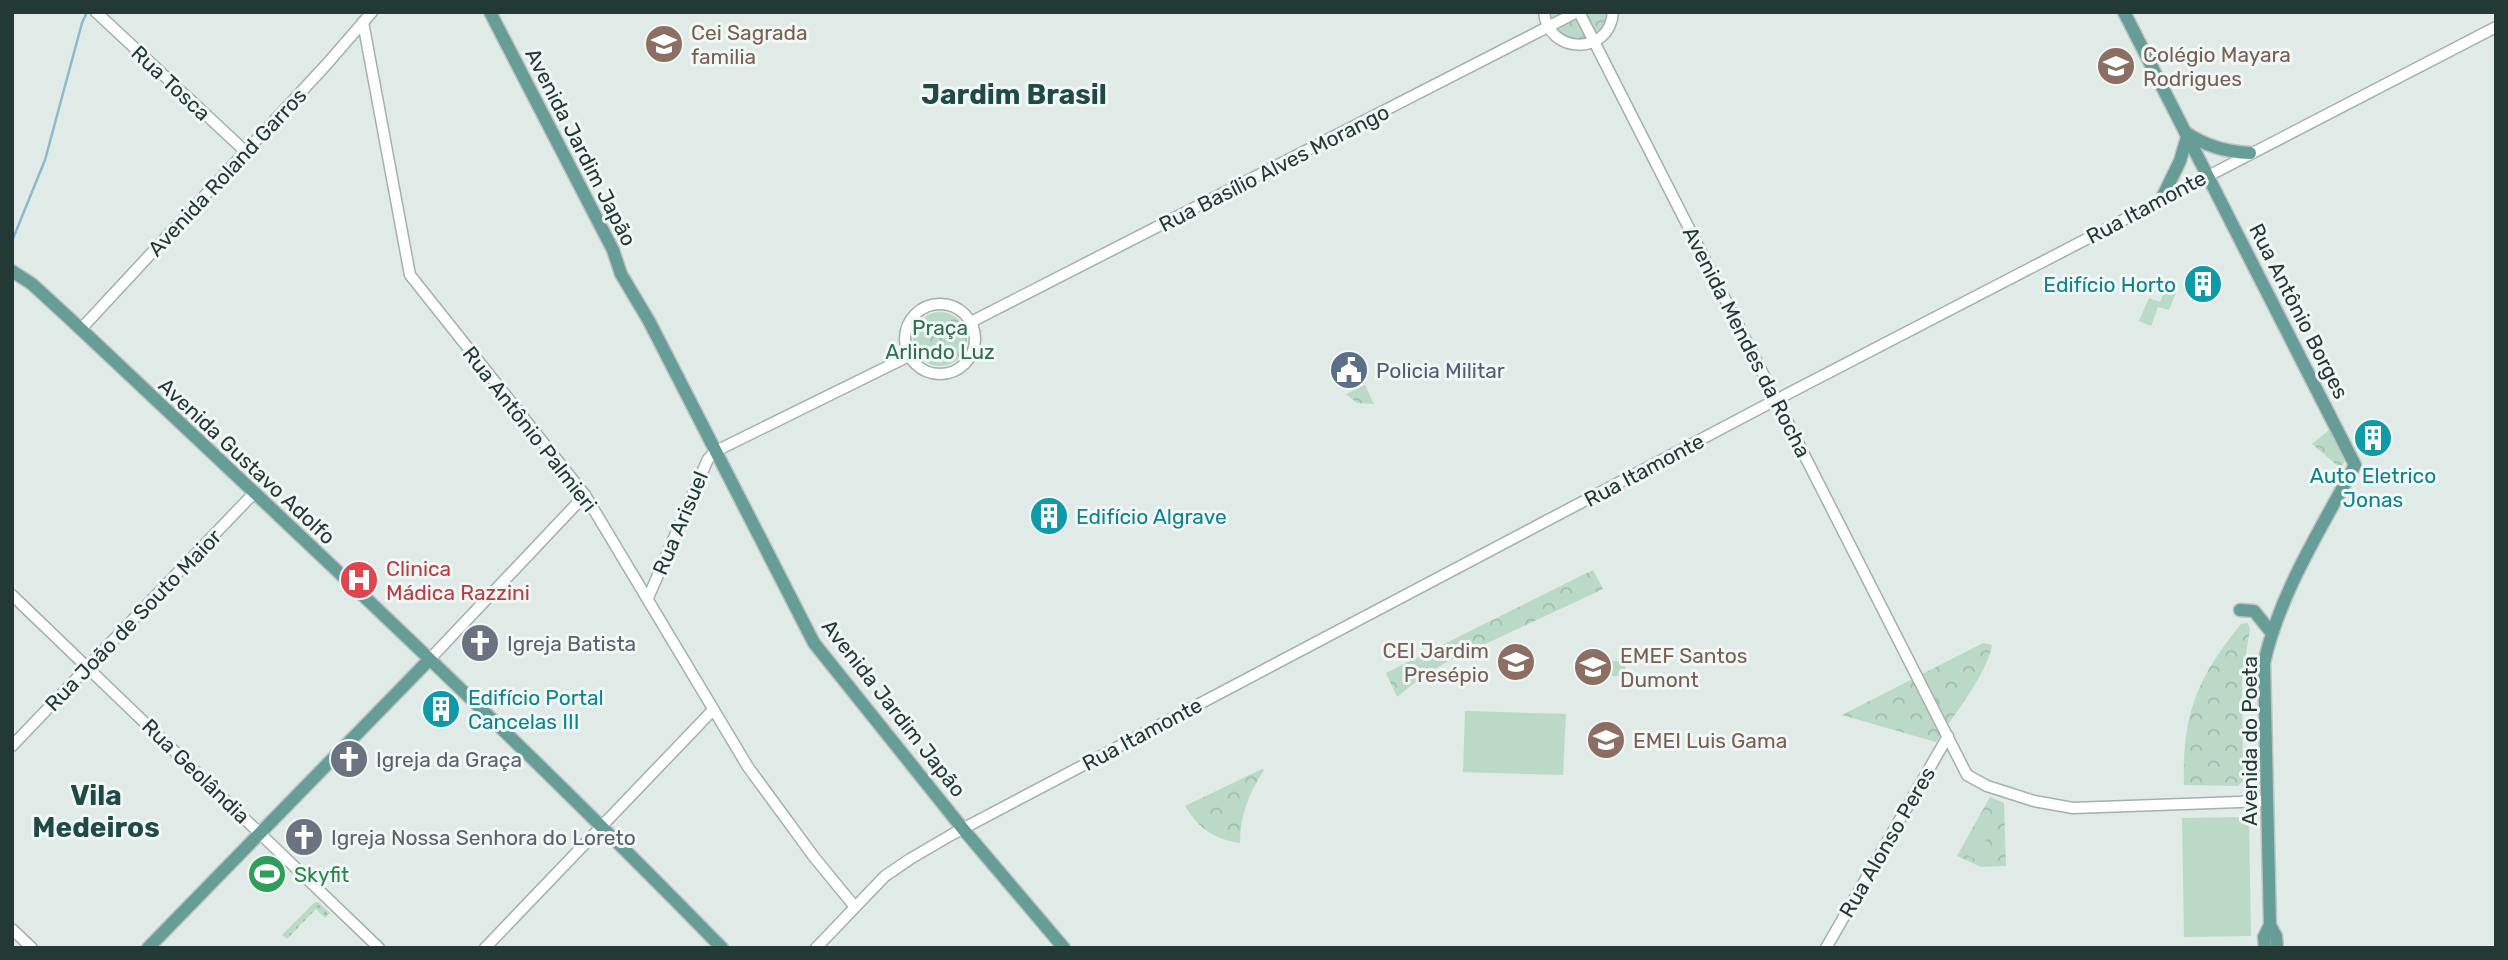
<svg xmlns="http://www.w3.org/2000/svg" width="2508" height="960" font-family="Rubik,sans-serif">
<defs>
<pattern id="forest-crowns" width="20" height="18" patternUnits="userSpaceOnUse" patternTransform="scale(1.75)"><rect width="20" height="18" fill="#badac7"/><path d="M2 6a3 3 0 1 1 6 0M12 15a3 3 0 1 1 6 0" fill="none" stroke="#a0bcac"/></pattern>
<pattern id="garden-dots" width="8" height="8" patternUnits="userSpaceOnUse" patternTransform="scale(1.75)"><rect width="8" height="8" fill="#badac7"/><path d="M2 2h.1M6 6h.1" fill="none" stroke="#a0bcac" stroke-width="1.8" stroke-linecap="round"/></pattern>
</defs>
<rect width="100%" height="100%" fill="#e0eae7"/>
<!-- forest -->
<g fill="url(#forest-crowns)">
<path d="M 1549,12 L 1609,12 C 1604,49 1558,51 1549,12 Z"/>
<circle cx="940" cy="339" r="27"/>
<path d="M 1365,385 L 1374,404 L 1357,403 L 1346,394 Z"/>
<path d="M 2329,430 L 2345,460 L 2342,467 L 2339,467 L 2312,444 Z"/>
<path d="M 1593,570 L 1603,589 L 1445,663 L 1423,676 L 1397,697 L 1386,673 Z"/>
<path d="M 2248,623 L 2250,629 L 2242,679 L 2243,781 L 2238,786 L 2184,785 C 2182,714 2197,678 2241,624 Z"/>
<path d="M 1983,643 L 1992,645 C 1988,672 1952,718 1936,742 L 1842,715 Z"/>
<path d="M 1262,769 L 1264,770 C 1249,793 1240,815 1240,843 C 1214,839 1199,829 1185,806 Z"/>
<path d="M 1990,797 L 2004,803 L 2006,866 L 1981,867 L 1957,856 Z"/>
</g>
<!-- garden -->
<path fill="url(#garden-dots)" d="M 315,902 L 318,902 L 330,913 L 325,918 L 316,909 L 287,939 L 282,935 Z"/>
<!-- pitch -->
<g fill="#badac7">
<path d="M 2167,286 L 2177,290 L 2169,310 L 2158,307 L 2151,326 L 2139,321 L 2149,298 L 2160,302 Z"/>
<rect x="1599" y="661" width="26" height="15"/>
<path d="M 1465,711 L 1566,714 L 1563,775 L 1463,772 Z"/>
<path d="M 2249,817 L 2251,936 L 2184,937 L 2182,818 Z"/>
<path d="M 1975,827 L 1989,834 L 1975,859 L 1961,852 Z"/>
</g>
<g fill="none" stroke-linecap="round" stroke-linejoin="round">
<!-- stream -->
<path stroke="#8bbacc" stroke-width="2.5" d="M 12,241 L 45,160 L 82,23 L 87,12"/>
<defs>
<g id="minor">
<path d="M 96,12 L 246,152"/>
<path d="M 1544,12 C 1548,55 1610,56 1613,12"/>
<path d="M 1579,12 L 1967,775 L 1987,786 L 2009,793 L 2034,801 L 2073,808 L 2267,801"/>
<path d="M 363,22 L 410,275 L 585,495 L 748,767 L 814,857 L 855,907"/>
<circle cx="940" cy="339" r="35"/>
<path d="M 971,322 L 1577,12"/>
<path d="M 81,329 L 326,65 L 372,12"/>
<path d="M 12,595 L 379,948"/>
<path d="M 648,598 L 708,459 L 716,451 L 909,356"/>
<path d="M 429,660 L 585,495"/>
<path d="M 12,746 L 254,493"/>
<path d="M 12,929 L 32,948"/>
<path d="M 485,948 L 713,710"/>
<path d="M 816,948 L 885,876 L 910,859 L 951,835 L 1766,405 L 2496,27"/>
<path d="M 1826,948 L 1948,736"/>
</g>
<g id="major">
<path d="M 490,12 L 613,250 L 621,274 L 649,321 L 814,643 L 963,829 L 1064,948"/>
<path d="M 2124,12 L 2355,465 C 2321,529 2280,592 2264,663 L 2270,925 L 2264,937 L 2265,948"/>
<path d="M 2185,132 C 2205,146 2226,152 2250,153"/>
<path d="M 2161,200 L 2180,161 L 2187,137"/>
<path d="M 12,271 L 32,284 L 69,318 C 289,525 511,732 722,948"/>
<path d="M 2240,610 L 2254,611 L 2271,632"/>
<path d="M 2270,925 L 2276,936 L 2277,948"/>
<path d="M 148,948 L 429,660"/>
</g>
</defs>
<!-- minor casing -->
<use href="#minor" stroke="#a3b1ae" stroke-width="13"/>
<!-- major casing -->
<use href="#major" stroke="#bdc4c3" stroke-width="15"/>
<!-- minor -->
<use href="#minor" stroke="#fff" stroke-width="10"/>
<!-- major -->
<use href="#major" stroke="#679d97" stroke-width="12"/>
</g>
<!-- icons -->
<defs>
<symbol id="school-disc" viewBox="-11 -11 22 22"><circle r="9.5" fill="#8d6e63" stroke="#f0f7f5"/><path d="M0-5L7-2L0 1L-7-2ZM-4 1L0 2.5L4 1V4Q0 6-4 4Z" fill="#fff"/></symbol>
<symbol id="building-disc" viewBox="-11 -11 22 22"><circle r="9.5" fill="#0f9aa8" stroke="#f0f7f5"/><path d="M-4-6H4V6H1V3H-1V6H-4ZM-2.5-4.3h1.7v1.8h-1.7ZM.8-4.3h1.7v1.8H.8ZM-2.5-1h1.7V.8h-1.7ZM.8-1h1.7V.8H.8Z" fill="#fff"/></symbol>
<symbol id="civic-disc" viewBox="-11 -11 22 22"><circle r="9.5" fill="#5c6f8a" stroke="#f0f7f5"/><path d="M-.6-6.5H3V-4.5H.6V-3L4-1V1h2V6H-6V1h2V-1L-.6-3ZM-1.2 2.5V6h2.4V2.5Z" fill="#fff"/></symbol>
<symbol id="hospital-disc" viewBox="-11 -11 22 22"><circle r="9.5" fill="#e0444e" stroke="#f0f7f5"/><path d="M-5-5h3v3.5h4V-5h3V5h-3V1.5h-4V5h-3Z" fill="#fff"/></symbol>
<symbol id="church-disc" viewBox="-11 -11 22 22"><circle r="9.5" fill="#6b7280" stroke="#f0f7f5"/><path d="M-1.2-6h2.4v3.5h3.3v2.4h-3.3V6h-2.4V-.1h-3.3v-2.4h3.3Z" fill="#fff"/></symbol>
<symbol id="stadium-disc" viewBox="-11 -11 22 22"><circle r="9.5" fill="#2e9e5b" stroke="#f0f7f5"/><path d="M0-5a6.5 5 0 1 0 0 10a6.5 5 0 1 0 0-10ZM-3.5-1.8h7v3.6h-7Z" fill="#fff"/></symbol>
</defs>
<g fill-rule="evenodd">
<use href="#school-disc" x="642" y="22" width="44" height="44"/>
<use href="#school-disc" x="2094" y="44" width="44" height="44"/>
<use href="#building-disc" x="2181" y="262" width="44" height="44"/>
<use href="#civic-disc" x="1327" y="348" width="44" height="44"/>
<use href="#building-disc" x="2351" y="416" width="44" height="44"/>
<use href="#building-disc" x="1027" y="494" width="44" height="44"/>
<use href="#hospital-disc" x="337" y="558" width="44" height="44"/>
<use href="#church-disc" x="458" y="621" width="44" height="44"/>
<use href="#school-disc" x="1494" y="640" width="44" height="44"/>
<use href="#school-disc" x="1571" y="645" width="44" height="44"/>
<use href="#building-disc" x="419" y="687" width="44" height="44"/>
<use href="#school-disc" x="1584" y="718" width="44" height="44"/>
<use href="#church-disc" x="327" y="737" width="44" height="44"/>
<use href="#church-disc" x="282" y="815" width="44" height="44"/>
<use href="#stadium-disc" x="245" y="852" width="44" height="44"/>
</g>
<g text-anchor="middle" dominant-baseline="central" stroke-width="6" stroke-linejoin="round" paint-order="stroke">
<!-- education labels -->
<g font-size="21" fill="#785e54" stroke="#f0f7f5" text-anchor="start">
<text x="691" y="32">Cei Sagrada<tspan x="691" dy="24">familia</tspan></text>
<text x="2143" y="54">Colégio Mayara<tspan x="2143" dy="24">Rodrigues</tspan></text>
<text x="1489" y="650" text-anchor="end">CEI Jardim<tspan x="1489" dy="24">Presépio</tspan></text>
<text x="1620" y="655">EMEF Santos<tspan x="1620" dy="24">Dumont</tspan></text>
<text x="1633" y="740">EMEI Luis Gama</text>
</g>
<!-- street labels -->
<g font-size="21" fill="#223936" stroke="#f0f7f5">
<text transform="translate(171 83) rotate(43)">Rua Tosca</text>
<text transform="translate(581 147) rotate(63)">Avenida Jardim Japão</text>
<text transform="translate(1274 168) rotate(-27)">Rua Basílio Alves Morango</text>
<text transform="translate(227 172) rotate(-47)">Avenida Roland Garros</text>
<text transform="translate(2146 207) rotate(-28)">Rua Itamonte</text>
<text transform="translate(2299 311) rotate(63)">Rua Antônio Borges</text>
<text transform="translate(1747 342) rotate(63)">Avenida Mendes da Rocha</text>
<text transform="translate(530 429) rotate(52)">Rua Antônio Palmieri</text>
<text transform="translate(247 461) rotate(43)">Avenida Gustavo Adolfo</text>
<text transform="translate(1644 470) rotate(-28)">Rua Itamonte</text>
<text transform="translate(680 523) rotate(-67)">Rua Arisuel</text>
<text transform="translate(133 620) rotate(-46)">Rua João de Souto Maior</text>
<text transform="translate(894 708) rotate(52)">Avenida Jardim Japão</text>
<text transform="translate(1142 734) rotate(-28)">Rua Itamonte</text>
<text transform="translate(2249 741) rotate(-90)">Avenida do Poeta</text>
<text transform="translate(196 771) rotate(44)">Rua Geolândia</text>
<text transform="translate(1887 842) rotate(-60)">Rua Alonso Peres</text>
</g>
<!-- culture labels -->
<g font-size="21" fill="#0d838f" stroke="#f0f7f5" text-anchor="start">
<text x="2176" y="284" text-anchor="end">Edifício Horto</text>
<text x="2373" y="475" text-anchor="middle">Auto Eletrico<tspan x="2373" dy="24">Jonas</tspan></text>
<text x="1076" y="516">Edifício Algrave</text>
<text x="468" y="697">Edifício Portal<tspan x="468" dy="24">Cancelas III</tspan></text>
</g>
<!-- park labels -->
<g font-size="21" fill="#2f6e50" stroke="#f0f7f5">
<text x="940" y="327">Praça<tspan x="940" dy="24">Arlindo Luz</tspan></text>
</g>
<!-- service labels -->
<g font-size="21" fill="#4e5e75" stroke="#f0f7f5" text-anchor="start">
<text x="1376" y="370">Policia Militar</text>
</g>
<!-- health labels -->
<g font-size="21" fill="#be3a42" stroke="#f0f7f5" text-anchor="start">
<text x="386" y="568">Clinica<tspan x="386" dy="24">Mádica Razzini</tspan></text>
</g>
<!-- worship labels -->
<g font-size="21" fill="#5b616d" stroke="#f0f7f5" text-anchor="start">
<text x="507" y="643">Igreja Batista</text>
<text x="376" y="759">Igreja da Graça</text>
<text x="331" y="837">Igreja Nossa Senhora do Loreto</text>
</g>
<!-- leisure labels -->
<g font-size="21" fill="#27864d" stroke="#f0f7f5" text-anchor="start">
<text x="294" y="874">Skyfit</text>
</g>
<!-- district labels -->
<g font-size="28" font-weight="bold" fill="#1f4a46" stroke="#f0f7f5">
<text x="1014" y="94">Jardim Brasil</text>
<text x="96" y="795">Vila<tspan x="96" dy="32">Medeiros</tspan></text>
</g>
</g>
<!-- border -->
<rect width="2508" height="960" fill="none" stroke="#223936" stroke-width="28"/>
</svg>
